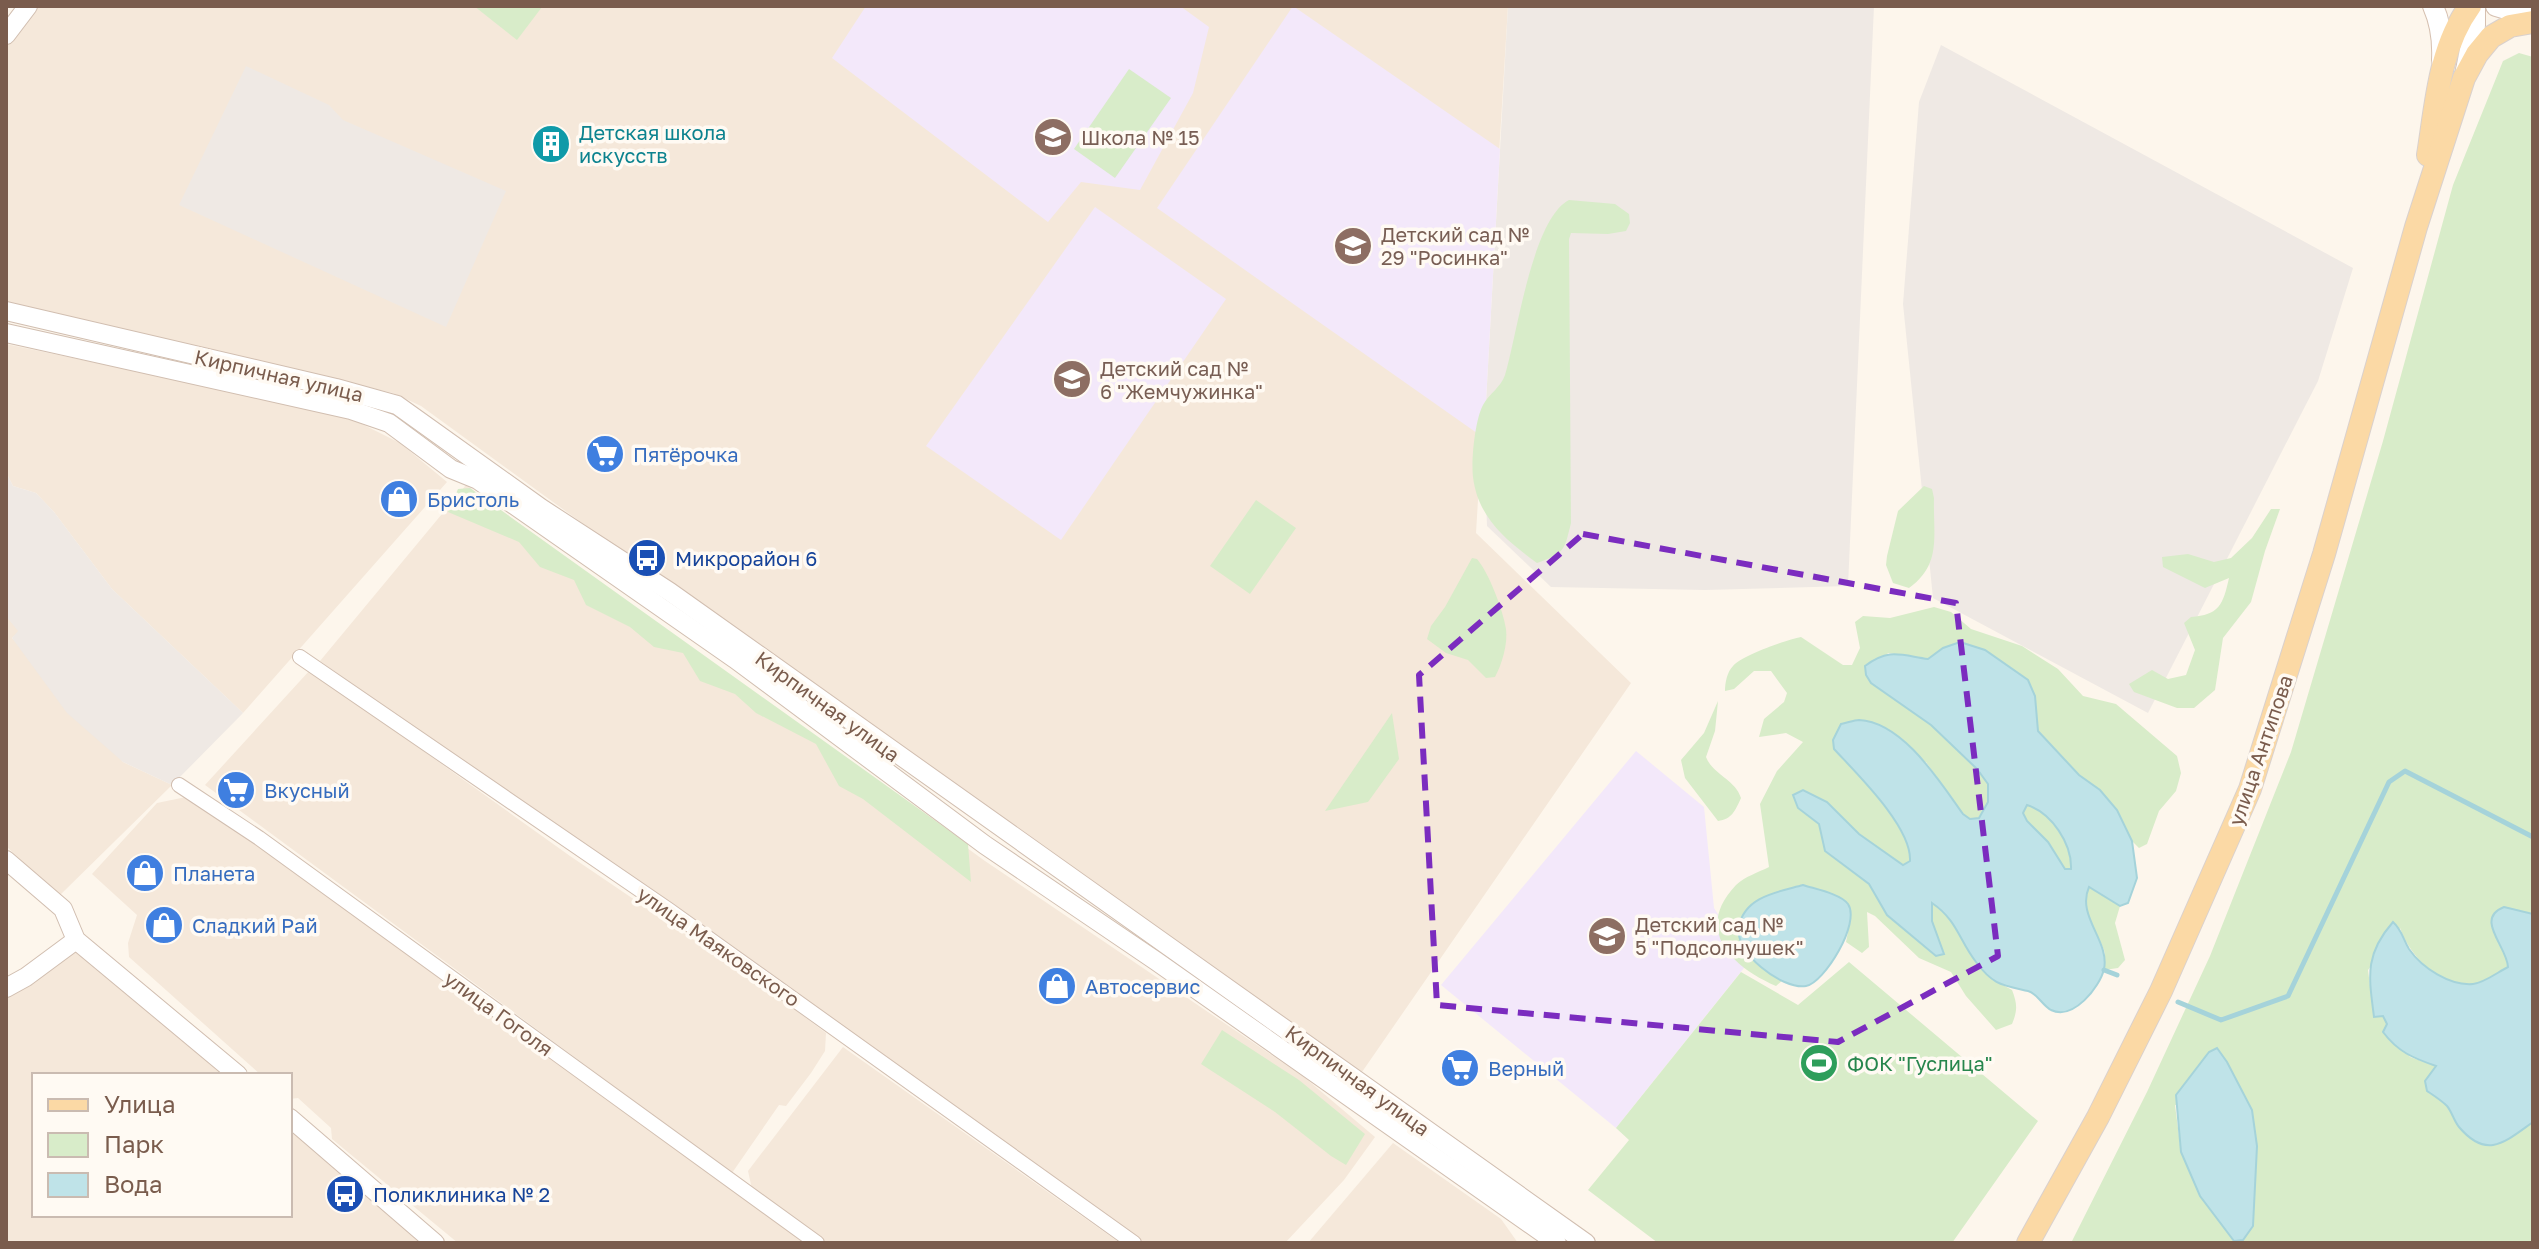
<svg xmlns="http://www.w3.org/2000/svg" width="2539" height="1249" font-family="'Golos Text',sans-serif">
<rect width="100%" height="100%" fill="#fdf6ec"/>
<!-- residential -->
<g fill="#f5e8da">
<path d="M 37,6 L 1508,6 L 1476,533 L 1631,683 L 1362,1072 L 615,547 L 421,406 L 393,393 L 6,304 L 6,46 Z"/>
<path d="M 6,344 L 344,415 L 400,443 L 447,482 L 243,713 L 112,589 L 54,512 L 36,493 L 13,486 L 6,472 Z"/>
<path d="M 466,485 L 985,861 L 1304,1077 L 1375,1137 L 1344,1180 L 1285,1243 L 1141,1243 L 320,661 Z"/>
<path d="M 6,616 L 19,631 L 12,638 L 123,762 L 172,785 L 59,896 L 6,846 Z"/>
<path d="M 310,670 L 570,856 L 778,997 L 826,1033 L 825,1051 L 811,1073 L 786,1106 L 779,1105 L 732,1173 L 205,785 Z"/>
<path d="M 186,797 L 315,885 L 805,1243 L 458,1243 L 332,1139 L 331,1128 L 298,1098 L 290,1099 L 290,1075 L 261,1075 L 129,957 L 128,943 L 137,915 L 92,874 L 157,803 Z"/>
<path d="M 76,940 L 238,1075 L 34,1075 L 34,1215 L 290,1215 L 290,1118 L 435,1243 L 6,1243 L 6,988 Z"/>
<path d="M 843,1047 L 1120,1243 L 828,1243 L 752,1189 L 748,1171 Z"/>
<path d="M 1393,1143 L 1501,1219 L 1518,1243 L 1308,1243 Z"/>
</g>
<!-- industrial -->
<g fill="#efe9e4">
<path d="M 1508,6 L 1874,6 L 1848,586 L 1705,590 L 1551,587 L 1487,526 L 1484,438 Z"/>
<path d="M 1941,45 L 2353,268 L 2318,381 L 2148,713 L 1933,598 L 1903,304 L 1919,102 Z"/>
<path d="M 246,66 L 329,105 L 343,120 L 506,191 L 446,327 L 179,205 Z"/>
<path d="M 6,472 L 13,486 L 36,493 L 54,512 L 112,589 L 243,713 L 172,785 L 123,762 L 67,713 L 12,638 L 18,631 L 6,616 Z"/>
</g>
<!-- education -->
<g fill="#f3e8fa">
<path d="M 866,6 L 1180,6 L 1209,27 L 1193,93 L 1140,190 L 1081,182 L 1048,222 L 832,58 Z"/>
<path d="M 1293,6 L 1500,149 L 1484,438 L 1157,208 Z"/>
<path d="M 1095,207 L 1226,299 L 1061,540 L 926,446 Z"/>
<path d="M 1636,751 L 1704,807 L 1714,908 L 1748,963 L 1616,1128 L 1441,985 Z"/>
</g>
<!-- green -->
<g fill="#d8ecc9" fill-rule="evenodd">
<path d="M 474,6 L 540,6 L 542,7 L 517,40 Z"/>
<path d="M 2519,53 L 2533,57 L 2533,914 L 2504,907 L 2491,926 L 2507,958 L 2508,968 C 2498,973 2483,983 2472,984 C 2439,986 2411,958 2400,928 L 2368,970 L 2374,1017 L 2383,1016 L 2410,1057 L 2436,1066 L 2427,1090 L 2449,1107 L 2458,1126 L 2506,1141 L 2533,1122 L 2533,1243 L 2071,1243 L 2147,1092 L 2210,956 L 2291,752 L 2383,441 L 2453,185 L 2503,61 ZM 2175,1105 L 2252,1110 L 2257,1146 L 2253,1226 L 2234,1241 L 2181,1152 Z"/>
<path d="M 1129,69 L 1171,98 L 1115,178 L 1074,149 Z"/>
<path d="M 1569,200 L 1615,204 L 1629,214 L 1630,223 L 1626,231 L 1608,234 L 1571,233 L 1569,239 L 1571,523 C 1564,551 1565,553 1537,563 C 1506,540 1478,518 1473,477 C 1471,460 1475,420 1483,405 C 1489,394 1501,387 1505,375 C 1517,336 1532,219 1569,200 Z"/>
<path d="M 1924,486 L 1932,489 L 1934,498 C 1933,536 1942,564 1909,588 L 1893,583 L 1886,565 L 1887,556 L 1898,511 Z"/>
<path d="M 470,488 L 968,844 L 971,882 L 863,799 L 839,786 L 816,744 L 756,713 L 735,694 L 700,681 L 683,653 L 654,647 L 630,627 L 586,605 L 574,580 L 540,567 L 519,542 L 448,512 L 458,489 Z"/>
<path d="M 1256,500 L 1296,528 L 1250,594 L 1210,566 Z"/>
<path d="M 2271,509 L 2280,509 L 2265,551 L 2251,602 L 2223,638 L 2215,690 L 2194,708 L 2177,708 L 2134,692 L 2129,684 L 2152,670 L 2168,679 L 2186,675 L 2195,650 L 2184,623 L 2191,617 C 2219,615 2223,605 2229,578 L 2205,588 L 2163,567 L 2162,557 L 2188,554 L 2214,562 L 2231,558 L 2252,538 Z"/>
<path d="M 1472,558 L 1477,559 C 1489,573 1503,610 1506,629 C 1508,644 1502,664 1495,677 L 1486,678 L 1468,660 L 1446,653 L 1427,639 L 1431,626 L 1445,607 Z"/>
<path d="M 1934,607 L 1951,612 L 1971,629 L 2022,646 L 2058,669 L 2083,696 L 2116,704 L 2177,756 L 2181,773 L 2176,791 L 2159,811 L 2147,844 L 2139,848 L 2132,841 L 2117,810 L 2100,790 L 2079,775 L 2038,730 L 2035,696 L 2028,680 L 1985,650 L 1943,648 L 1928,659 L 1888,653 L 1871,683 L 1931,725 L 1977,769 L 1988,784 L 1988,802 L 1979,818 L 1970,819 L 1963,814 L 1926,762 L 1834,749 C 1857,775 1911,826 1910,861 L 1903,865 L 1859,834 L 1798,808 L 1819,824 L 1825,851 L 1869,884 L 1887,915 L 1936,956 L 1944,953 L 1932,921 L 1932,903 C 1968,929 1966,967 2012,990 C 2017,1003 2018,1010 2012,1024 L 1996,1030 L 1966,996 L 1951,972 L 1919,958 L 1875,916 L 1867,912 L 1869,947 L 1862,953 L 1846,942 L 1851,917 L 1773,975 L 1783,980 L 1776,986 C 1732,967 1693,930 1736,885 C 1744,877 1759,872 1769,867 L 1760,804 L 1777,771 L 1803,742 L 1786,733 L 1759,737 L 1764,719 L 1784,702 L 1787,693 L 1771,671 L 1754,671 L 1734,689 L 1725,691 C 1725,683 1727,672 1733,666 C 1743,655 1786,640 1801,637 L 1843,665 L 1852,665 L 1860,648 L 1855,622 L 1863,616 L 1890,618 Z"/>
<path d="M 1718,701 L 1715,731 L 1706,757 C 1713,775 1735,779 1741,798 C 1735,811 1732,819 1718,821 L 1685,778 L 1681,760 L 1704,733 Z"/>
<path d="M 1392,713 L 1399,759 L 1368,802 L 1325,811 Z"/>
<path d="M 2027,805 C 2052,813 2071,843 2071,869 L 2065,870 L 2048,842 L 2027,821 L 2023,813 Z"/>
<path d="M 2088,887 L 2120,906 L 2115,923 L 2125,960 L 2118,968 L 2104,970 C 2104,964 2106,956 2104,950 C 2096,929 2080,910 2088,887 Z"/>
<path d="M 1849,962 L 2038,1121 L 1952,1243 L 1658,1243 L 1588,1190 L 1629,1140 L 1616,1128 L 1741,972 L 1798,1005 Z"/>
<path d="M 1222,1030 L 1299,1080 L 1365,1134 L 1346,1165 L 1331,1156 L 1275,1112 L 1201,1064 Z"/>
</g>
<!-- water -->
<g fill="#bfe3e8" stroke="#a5d3da" stroke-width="2" fill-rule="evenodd">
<path d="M 1960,642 L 1985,650 L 2028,680 L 2035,696 L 2038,731 L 2079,775 L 2100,790 L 2117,810 L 2132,841 L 2137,878 L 2128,903 L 2120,906 L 2089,887 C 2076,916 2110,941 2104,969 C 2100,987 2073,1021 2051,1010 C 2042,1005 2037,993 2028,991 C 2002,985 1993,985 1976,962 C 1959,940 1957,920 1932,903 L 1932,921 L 1944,954 L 1936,956 L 1887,915 L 1869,884 L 1825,851 L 1819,824 L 1798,808 L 1793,795 L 1803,790 L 1827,802 L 1859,834 L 1903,865 L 1910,861 C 1912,827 1857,774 1834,749 L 1833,740 L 1841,724 C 1847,723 1854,720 1859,720 C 1903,722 1940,782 1963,814 L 1970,819 L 1979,818 L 1988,802 L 1988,784 L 1977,769 L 1931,725 L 1871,683 L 1866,675 L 1865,666 C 1889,648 1900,655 1928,659 L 1943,648 ZM 2027,805 C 2052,813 2072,844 2071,869 L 2065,869 L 2048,842 L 2027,821 L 2023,813 Z"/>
<path d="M 1803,885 C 1815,889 1841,894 1848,904 C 1861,923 1824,983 1806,986 C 1782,990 1733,952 1739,926 C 1745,896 1778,892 1803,885 Z"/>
<path d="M 2504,907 L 2533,914 L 2533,1122 C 2505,1142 2487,1160 2459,1127 C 2454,1121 2452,1112 2447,1106 C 2441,1100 2433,1095 2427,1091 L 2425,1081 L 2436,1066 C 2413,1058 2398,1052 2383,1032 L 2387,1024 L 2383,1016 L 2374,1017 C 2369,977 2364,955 2393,922 C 2402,930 2403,939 2409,949 C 2422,968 2450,986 2473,984 C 2484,983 2498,972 2508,967 C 2507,946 2474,919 2504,907 Z"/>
<path d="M 2217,1048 L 2227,1062 L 2252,1110 L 2257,1146 L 2253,1226 L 2243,1240 L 2234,1241 L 2200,1196 L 2181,1152 L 2176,1095 L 2209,1052 Z"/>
</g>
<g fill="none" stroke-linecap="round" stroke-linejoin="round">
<!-- stream -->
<g stroke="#a5d3da" stroke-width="5">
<path d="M 2104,970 L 2117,975"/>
<path d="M 2178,1002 L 2221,1020 L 2288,996 L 2389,782 L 2405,771 L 2533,837"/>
</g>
<defs>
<g id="minor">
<path d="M 300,657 L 669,910 L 1134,1243"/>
<path d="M 179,785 L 259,838 L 817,1243"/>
</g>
<g id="tertiary">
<path d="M 6,35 L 28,6"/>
<path d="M 6,311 L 336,388 L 397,405 L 541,508 L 670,592 L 1586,1243"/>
<path d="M 6,333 L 351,410 L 389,423 L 451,469 L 478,480 L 735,659 L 985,845 L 1156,961 L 1557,1243"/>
<path d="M 6,860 L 63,909 L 76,940 L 238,1075"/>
<path d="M 6,988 L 26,977 L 76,940"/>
<path d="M 290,1118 L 435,1243"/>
</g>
<g id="secondary">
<path d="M 2433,6 C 2441,24 2443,40 2442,60"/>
<path d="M 2496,6 L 2533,17"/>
<path d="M 2466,70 L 2475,25 L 2475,6"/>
</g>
<g id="primary">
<path d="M 2428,155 C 2436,105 2439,48 2470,6"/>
<path d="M 2028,1243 L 2098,1117 L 2161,991 L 2250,789 L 2324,554 L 2416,227 L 2464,78 L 2477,54 L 2491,37 L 2510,26 L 2533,22"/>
</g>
</defs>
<!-- minor casing -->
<use href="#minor" stroke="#d1beb0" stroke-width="16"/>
<!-- tertiary casing -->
<use href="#tertiary" stroke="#d1beb0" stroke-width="20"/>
<!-- secondary casing -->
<use href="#secondary" stroke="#d6c0b0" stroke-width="22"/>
<!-- primary casing -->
<use href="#primary" stroke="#dad1cd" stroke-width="24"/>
<!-- minor -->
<use href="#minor" stroke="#fff" stroke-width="14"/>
<!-- tertiary -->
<use href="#tertiary" stroke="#fff" stroke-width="18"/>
<!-- secondary -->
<use href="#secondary" stroke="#fff" stroke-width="20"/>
<!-- primary -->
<use href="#primary" stroke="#fbd9a5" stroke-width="22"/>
</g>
<!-- marked area -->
<path fill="none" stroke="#7b2cbf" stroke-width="6" stroke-dasharray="16 10" stroke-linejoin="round" d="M 1583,534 L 1956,603 L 1998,956 L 1838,1042 L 1437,1005 L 1419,675 Z"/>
<!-- icons -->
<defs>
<symbol id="school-disc" viewBox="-11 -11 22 22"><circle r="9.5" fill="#8d6e63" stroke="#fffaf3"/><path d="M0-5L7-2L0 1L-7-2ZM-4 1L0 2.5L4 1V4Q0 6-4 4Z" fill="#fff"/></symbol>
<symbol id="building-disc" viewBox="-11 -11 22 22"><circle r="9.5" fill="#0f9aa8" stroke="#fffaf3"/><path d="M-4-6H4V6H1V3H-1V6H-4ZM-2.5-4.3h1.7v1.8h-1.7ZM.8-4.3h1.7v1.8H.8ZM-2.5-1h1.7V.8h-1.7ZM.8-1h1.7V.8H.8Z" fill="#fff"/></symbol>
<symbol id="supermarket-disc" viewBox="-11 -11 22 22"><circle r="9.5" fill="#3f7fe0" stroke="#fffaf3"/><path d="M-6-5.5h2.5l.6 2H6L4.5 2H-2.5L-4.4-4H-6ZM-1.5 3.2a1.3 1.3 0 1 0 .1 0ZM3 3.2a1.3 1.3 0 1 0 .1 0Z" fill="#fff"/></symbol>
<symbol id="shop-disc" viewBox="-11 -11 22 22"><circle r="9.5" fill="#3f7fe0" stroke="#fffaf3"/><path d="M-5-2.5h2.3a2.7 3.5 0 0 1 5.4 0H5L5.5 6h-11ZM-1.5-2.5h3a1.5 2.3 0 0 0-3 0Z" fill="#fff"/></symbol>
<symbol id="bus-disc" viewBox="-11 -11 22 22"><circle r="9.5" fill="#1a4fb4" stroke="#fffaf3"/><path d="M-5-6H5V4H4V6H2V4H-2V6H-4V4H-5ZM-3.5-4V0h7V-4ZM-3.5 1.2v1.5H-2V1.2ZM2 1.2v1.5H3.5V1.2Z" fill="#fff"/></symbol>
<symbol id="stadium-disc" viewBox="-11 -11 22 22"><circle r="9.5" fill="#2e9e5b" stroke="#fffaf3"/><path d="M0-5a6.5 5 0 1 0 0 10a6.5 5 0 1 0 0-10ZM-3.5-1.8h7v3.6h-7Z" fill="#fff"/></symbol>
</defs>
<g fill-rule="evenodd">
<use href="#school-disc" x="1031" y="115" width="44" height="44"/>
<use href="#building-disc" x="529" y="122" width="44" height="44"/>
<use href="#school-disc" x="1331" y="224" width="44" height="44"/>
<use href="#school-disc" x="1050" y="357" width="44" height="44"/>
<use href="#supermarket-disc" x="583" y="432" width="44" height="44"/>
<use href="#shop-disc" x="377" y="477" width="44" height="44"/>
<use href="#bus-disc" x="625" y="536" width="44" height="44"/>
<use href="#supermarket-disc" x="214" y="768" width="44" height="44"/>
<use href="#shop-disc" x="123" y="851" width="44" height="44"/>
<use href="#shop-disc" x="142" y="903" width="44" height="44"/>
<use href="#school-disc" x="1585" y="914" width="44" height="44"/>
<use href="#shop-disc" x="1035" y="964" width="44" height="44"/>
<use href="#stadium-disc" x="1797" y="1041" width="44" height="44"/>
<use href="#supermarket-disc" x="1438" y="1046" width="44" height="44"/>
<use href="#bus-disc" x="323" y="1172" width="44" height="44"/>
</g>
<g text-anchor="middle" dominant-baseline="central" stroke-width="7" stroke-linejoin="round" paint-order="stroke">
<!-- culture labels -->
<g font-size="20" fill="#0d838f" stroke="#fffaf3" text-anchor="start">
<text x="579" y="132">Детская школа<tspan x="579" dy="23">искусств</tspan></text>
</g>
<!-- education labels -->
<g font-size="20" fill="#785e54" stroke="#fffaf3" text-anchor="start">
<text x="1081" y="137">Школа № 15</text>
<text x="1381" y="234">Детский сад №<tspan x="1381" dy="23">29 "Росинка"</tspan></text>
<text x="1100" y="368">Детский сад №<tspan x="1100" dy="23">6 "Жемчужинка"</tspan></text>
<text x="1635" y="924">Детский сад №<tspan x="1635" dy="23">5 "Подсолнушек"</tspan></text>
</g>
<!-- street labels -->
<g font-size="20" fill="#7a5c4d" stroke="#fffaf3">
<text transform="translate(279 375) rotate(13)">Кирпичная улица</text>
<text transform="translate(828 706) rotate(36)">Кирпичная улица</text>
<text transform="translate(2260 750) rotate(-71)">улица Антипова</text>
<text transform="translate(719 946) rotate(35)">улица Маяковского</text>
<text transform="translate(499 1013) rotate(36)">улица Гоголя</text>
<text transform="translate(1358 1080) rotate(36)">Кирпичная улица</text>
</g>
<!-- shop labels -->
<g font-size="20" fill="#366cbe" stroke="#fffaf3" text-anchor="start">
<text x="633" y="454">Пятёрочка</text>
<text x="427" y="499">Бристоль</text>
<text x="264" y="790">Вкусный</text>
<text x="173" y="873">Планета</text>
<text x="192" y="925">Сладкий Рай</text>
<text x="1085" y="986">Автосервис</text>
<text x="1488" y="1068">Верный</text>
</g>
<!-- transit labels -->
<g font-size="20" fill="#164399" stroke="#fffaf3" text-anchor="start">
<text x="675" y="558">Микрорайон 6</text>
<text x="373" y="1194">Поликлиника № 2</text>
</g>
<!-- leisure labels -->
<g font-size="20" fill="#27864d" stroke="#fffaf3" text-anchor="start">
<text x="1847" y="1063">ФОК "Гуслица"</text>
</g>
</g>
<!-- border -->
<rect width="2539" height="1249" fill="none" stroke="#7a5c4d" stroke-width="16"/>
<!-- legend -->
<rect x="32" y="1073" width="260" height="144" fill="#fffaf3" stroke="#cabbb1" stroke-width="2"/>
<rect x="48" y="1099" width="40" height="12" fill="#fbd9a5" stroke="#cabbb1" stroke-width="2"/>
<text x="104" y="1113" font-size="24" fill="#7a5c4d">Улица</text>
<rect x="48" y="1133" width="40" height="24" fill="#d8ecc9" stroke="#cabbb1" stroke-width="2"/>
<text x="104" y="1153" font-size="24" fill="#7a5c4d">Парк</text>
<rect x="48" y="1173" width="40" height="24" fill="#bfe3e8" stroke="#cabbb1" stroke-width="2"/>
<text x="104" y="1193" font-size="24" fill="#7a5c4d">Вода</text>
</svg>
